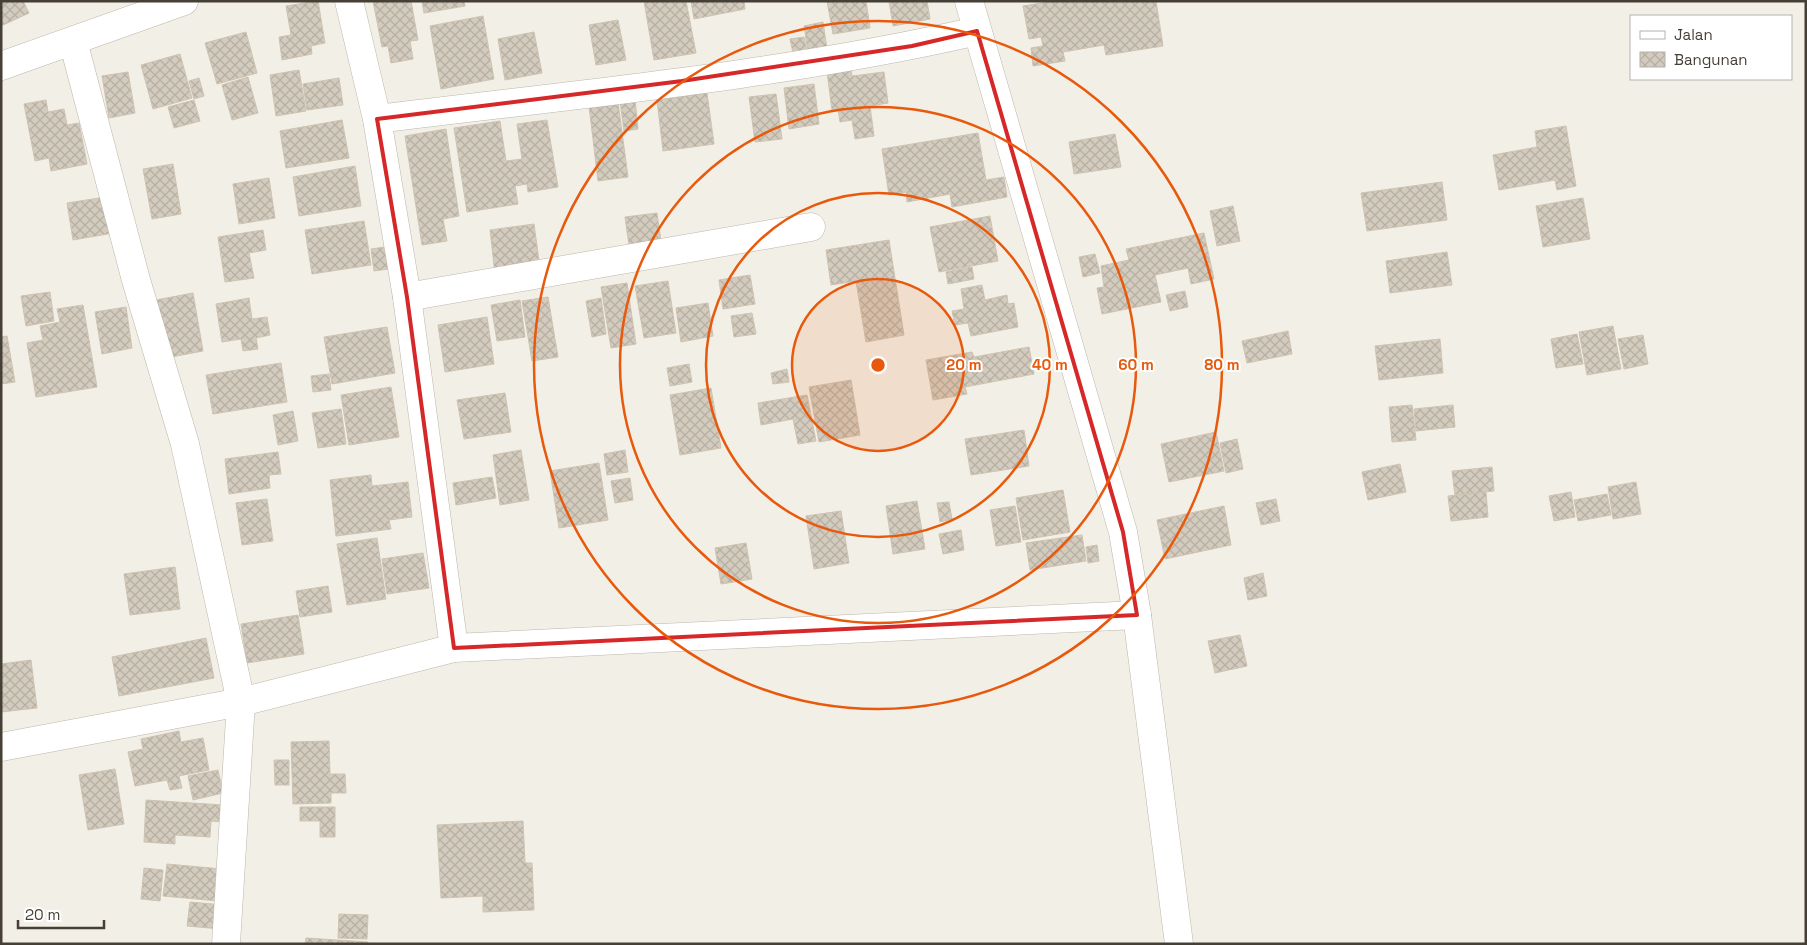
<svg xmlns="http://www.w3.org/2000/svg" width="1807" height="945" font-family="'Space Grotesk',sans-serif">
<defs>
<pattern id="building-cross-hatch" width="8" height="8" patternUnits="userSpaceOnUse" patternTransform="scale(1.25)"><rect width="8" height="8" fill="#d3cbbd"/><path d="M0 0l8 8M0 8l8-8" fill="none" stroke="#b6afa3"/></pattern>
</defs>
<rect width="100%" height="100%" fill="#f2efe7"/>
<!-- building -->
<g fill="url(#building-cross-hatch)" stroke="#cec3b1">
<path d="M 1,1 L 23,1 L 29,13 L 1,26 Z"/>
<path d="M 318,1 L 325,43 L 311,46 L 312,54 L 282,60 L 279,37 L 291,35 L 286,6 Z"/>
<path d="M 373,1 L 411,1 L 418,40 L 410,41 L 413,59 L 391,63 L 388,46 L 382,47 Z"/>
<path d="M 422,1 L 464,1 L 465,6 L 424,13 Z"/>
<path d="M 644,1 L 686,1 L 696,53 L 654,60 Z"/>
<path d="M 691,1 L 744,1 L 745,9 L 694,19 Z"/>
<path d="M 827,1 L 866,1 L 870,28 L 833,34 Z"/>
<path d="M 889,1 L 927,1 L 930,19 L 893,26 Z"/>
<path d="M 1054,1 L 1156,1 L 1163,46 L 1106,55 L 1104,45 L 1063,52 L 1065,61 L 1033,66 L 1031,48 L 1043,46 L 1041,37 L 1029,39 L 1023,6 Z"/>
<path d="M 483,16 L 494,79 L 441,89 L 430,26 Z"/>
<path d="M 618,20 L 626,60 L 596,65 L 589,25 Z"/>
<path d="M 823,22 L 827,49 L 808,52 L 804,26 Z"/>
<path d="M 246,32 L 257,73 L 217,84 L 205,43 Z"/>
<path d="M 534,32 L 542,73 L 505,80 L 498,39 Z"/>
<path d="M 804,37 L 807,51 L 793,53 L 790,39 Z"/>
<path d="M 180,54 L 192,98 L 153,109 L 141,65 Z"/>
<path d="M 851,69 L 852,76 L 884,72 L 888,103 L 870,106 L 874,136 L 855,139 L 852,120 L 840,122 L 838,109 L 832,110 L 827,72 Z"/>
<path d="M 299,70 L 306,111 L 276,116 L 270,75 Z"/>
<path d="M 128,72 L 135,113 L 109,118 L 102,76 Z"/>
<path d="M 248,77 L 258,113 L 232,120 L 222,85 Z"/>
<path d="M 199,78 L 204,96 L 194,99 L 189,81 Z"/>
<path d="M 339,78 L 343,105 L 307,110 L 303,84 Z"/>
<path d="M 814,84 L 819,124 L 789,129 L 784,88 Z"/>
<path d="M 707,93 L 714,144 L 663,151 L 657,100 Z"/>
<path d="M 776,94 L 782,139 L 755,142 L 749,97 Z"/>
<path d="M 635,99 L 638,129 L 624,131 L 620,101 Z"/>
<path d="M 46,100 L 48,112 L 64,109 L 67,125 L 79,123 L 87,164 L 51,171 L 49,158 L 35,161 L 24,104 Z"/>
<path d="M 194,100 L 200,121 L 174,128 L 168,107 Z"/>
<path d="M 618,102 L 628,177 L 598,181 L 589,106 Z"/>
<path d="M 342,120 L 349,158 L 286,168 L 280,131 Z"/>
<path d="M 547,120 L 558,187 L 528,192 L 527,184 L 515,186 L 518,204 L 467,212 L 454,128 L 500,121 L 506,161 L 522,159 L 517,124 Z"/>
<path d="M 1566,126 L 1576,186 L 1557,190 L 1555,180 L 1499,190 L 1493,155 L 1537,147 L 1535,131 Z"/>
<path d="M 446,129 L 459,216 L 443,219 L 447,241 L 422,245 L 405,136 Z"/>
<path d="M 978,133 L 986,180 L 1004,177 L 1007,197 L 952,207 L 950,194 L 907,202 L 906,192 L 889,195 L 882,149 Z"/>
<path d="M 1115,134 L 1121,167 L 1074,174 L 1069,142 Z"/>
<path d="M 173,164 L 181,214 L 152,219 L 143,169 Z"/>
<path d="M 355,166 L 361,206 L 299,216 L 293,177 Z"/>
<path d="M 269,178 L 275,218 L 239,224 L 233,184 Z"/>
<path d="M 1442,182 L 1447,220 L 1367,231 L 1361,193 Z"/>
<path d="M 112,196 L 119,232 L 73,240 L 67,203 Z"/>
<path d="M 1583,198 L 1590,239 L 1543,247 L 1536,206 Z"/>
<path d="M 1233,206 L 1240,241 L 1217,246 L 1210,211 Z"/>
<path d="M 657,213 L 661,241 L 629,245 L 625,217 Z"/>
<path d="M 990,216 L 998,261 L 939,272 L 930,227 Z"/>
<path d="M 364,221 L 371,265 L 312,274 L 305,230 Z"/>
<path d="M 534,224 L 540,268 L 495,274 L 490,230 Z"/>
<path d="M 263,230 L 266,250 L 249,253 L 254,278 L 225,282 L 218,237 Z"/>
<path d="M 1204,233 L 1214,279 L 1191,284 L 1188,268 L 1155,275 L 1161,302 L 1102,314 L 1097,288 L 1104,287 L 1101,266 L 1129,260 L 1126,249 Z"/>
<path d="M 889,240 L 904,335 L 866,342 L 856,281 L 831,285 L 826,250 Z"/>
<path d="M 385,247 L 388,269 L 374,271 L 371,249 Z"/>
<path d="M 1447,252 L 1452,285 L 1390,293 L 1386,261 Z"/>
<path d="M 1095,254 L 1100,273 L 1083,277 L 1079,257 Z"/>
<path d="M 972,267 L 974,279 L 948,284 L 946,272 Z"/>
<path d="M 750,275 L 755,304 L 723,309 L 719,280 Z"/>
<path d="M 668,281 L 676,333 L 644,338 L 635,286 Z"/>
<path d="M 627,283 L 636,344 L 611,348 L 601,287 Z"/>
<path d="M 982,285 L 985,300 L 1007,295 L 1008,304 L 1014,303 L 1018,327 L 971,336 L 968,323 L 955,325 L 952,311 L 964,309 L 961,289 Z"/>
<path d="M 1185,291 L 1188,307 L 1170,311 L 1166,295 Z"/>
<path d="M 50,292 L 54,321 L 26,326 L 21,296 Z"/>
<path d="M 193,293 L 203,351 L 166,358 L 156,300 Z"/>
<path d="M 548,297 L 558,357 L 532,361 L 522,301 Z"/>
<path d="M 249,298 L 252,319 L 267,317 L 270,335 L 256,338 L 258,349 L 243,351 L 241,339 L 222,342 L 216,304 Z"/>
<path d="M 601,298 L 606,334 L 592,337 L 586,301 Z"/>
<path d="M 520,300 L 525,337 L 497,341 L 491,305 Z"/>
<path d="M 708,303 L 713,336 L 681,342 L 676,308 Z"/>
<path d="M 83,305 L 97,387 L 36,397 L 27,343 L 43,340 L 40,326 L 60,322 L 57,309 Z"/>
<path d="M 126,307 L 132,348 L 102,354 L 95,312 Z"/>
<path d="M 752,313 L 756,334 L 734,337 L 731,316 Z"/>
<path d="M 487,317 L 494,364 L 445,372 L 438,325 Z"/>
<path d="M 1613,326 L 1621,369 L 1587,375 L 1579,332 Z"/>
<path d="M 387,327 L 395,373 L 332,384 L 324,337 Z"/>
<path d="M 1288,331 L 1292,354 L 1247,363 L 1242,341 Z"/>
<path d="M 1577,334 L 1583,364 L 1556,368 L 1551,339 Z"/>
<path d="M 1643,335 L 1648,364 L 1624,369 L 1618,339 Z"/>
<path d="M 7,336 L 15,382 L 1,384 L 1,337 Z"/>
<path d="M 1440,339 L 1443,373 L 1379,380 L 1375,346 Z"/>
<path d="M 1029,347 L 1034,374 L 965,387 L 967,394 L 933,400 L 926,360 L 972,352 L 974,357 Z"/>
<path d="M 281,363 L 287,402 L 213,414 L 206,375 Z"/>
<path d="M 689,364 L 692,382 L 670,386 L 667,368 Z"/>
<path d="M 787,369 L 789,382 L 773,384 L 771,373 Z"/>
<path d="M 329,374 L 331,390 L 313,392 L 311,376 Z"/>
<path d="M 851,380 L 860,435 L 819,442 L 809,387 Z"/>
<path d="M 391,387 L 399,437 L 349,445 L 341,395 Z"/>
<path d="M 711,388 L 721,448 L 680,455 L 670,395 Z"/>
<path d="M 505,393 L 511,432 L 464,439 L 457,400 Z"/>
<path d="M 807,395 L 816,441 L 798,444 L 793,419 L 761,425 L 758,403 Z"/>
<path d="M 1412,405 L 1416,440 L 1392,442 L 1389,407 Z"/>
<path d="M 1453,405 L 1455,427 L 1416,431 L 1414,409 Z"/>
<path d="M 341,409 L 346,444 L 318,448 L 312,413 Z"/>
<path d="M 293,411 L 298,441 L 278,445 L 273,415 Z"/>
<path d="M 1024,430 L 1029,466 L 971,475 L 965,439 Z"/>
<path d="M 1216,432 L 1224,471 L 1169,482 L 1161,444 Z"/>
<path d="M 1237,439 L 1243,469 L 1226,473 L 1220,443 Z"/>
<path d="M 521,450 L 529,500 L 500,505 L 493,455 Z"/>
<path d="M 625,450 L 628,472 L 607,475 L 604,454 Z"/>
<path d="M 278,452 L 281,474 L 269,475 L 270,488 L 229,494 L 225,459 Z"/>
<path d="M 599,463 L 608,520 L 559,528 L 550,471 Z"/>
<path d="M 1400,464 L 1406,492 L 1368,500 L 1362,472 Z"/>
<path d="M 1492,467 L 1494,491 L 1455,495 L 1452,471 Z"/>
<path d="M 371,475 L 372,486 L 408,482 L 412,517 L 389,520 L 391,529 L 336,536 L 330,480 Z"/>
<path d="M 492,477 L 496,498 L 456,505 L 453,483 Z"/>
<path d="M 630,478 L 633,500 L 615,503 L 611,481 Z"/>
<path d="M 1636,482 L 1641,514 L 1613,519 L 1608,487 Z"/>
<path d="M 1063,490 L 1070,532 L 1023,540 L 1016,498 Z"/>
<path d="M 1486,492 L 1488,517 L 1451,521 L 1448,496 Z"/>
<path d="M 1571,492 L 1575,517 L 1554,521 L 1549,496 Z"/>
<path d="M 1607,494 L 1611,515 L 1578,521 L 1574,500 Z"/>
<path d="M 267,499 L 273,541 L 242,545 L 236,503 Z"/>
<path d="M 1276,499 L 1280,521 L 1261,525 L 1256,503 Z"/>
<path d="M 917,501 L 925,549 L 893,554 L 886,506 Z"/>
<path d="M 949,502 L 952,519 L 940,522 L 937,503 Z"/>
<path d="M 1015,506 L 1021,542 L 996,546 L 990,510 Z"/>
<path d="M 1224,506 L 1231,545 L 1165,559 L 1157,520 Z"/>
<path d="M 841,511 L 849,563 L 814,569 L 806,516 Z"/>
<path d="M 961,530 L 964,550 L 943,554 L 939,534 Z"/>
<path d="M 1082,535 L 1086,561 L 1030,570 L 1026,543 Z"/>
<path d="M 377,538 L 386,599 L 347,605 L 337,544 Z"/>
<path d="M 746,543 L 752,579 L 721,584 L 715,548 Z"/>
<path d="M 1097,545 L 1099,561 L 1088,563 L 1086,547 Z"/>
<path d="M 423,553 L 429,588 L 387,594 L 382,559 Z"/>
<path d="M 175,567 L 180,609 L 130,615 L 124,574 Z"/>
<path d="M 1263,573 L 1267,596 L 1248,600 L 1244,578 Z"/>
<path d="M 328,586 L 332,612 L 300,617 L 296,591 Z"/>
<path d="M 298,615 L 304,654 L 247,663 L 241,624 Z"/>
<path d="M 1240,635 L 1247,666 L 1215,673 L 1208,641 Z"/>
<path d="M 206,638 L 214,678 L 119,696 L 112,657 Z"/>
<path d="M 31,660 L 37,708 L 1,712 L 1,664 Z"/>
<path d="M 179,731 L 181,742 L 203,738 L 209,770 L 179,776 L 182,788 L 170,790 L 167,780 L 135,786 L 128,752 L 143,749 L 141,739 Z"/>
<path d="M 329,741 L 330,774 L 345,774 L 346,793 L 331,793 L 331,803 L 293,804 L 291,742 Z"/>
<path d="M 274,760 L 289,760 L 289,785 L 275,785 Z"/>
<path d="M 115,769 L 124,824 L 88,830 L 79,775 Z"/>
<path d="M 218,770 L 223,793 L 193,800 L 188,776 Z"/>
<path d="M 146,800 L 223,805 L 222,822 L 211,821 L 210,837 L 175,835 L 175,844 L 144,842 Z"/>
<path d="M 300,807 L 335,807 L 335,837 L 320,837 L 320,821 L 300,821 Z"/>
<path d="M 523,821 L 525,863 L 532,863 L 534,910 L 483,912 L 483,896 L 441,898 L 437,825 Z"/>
<path d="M 167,864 L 222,869 L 218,901 L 163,896 Z"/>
<path d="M 144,868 L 163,870 L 160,901 L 141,899 Z"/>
<path d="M 190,902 L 224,905 L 221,929 L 187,926 Z"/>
<path d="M 339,914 L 368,915 L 367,939 L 338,938 Z"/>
<path d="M 306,938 L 368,942 L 368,944 L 305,944 Z"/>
</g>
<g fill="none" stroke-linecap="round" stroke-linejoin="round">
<defs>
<g id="minor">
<path d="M 349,1 L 377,119 L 407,297 L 454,648"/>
<path d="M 969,1 L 1123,532 L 1137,615 L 1179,944"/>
<path d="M 73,41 L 136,280 L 185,444 L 241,702 L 226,944"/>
<path d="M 1,66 L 184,1"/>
<path d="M 377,119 C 577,94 780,76 977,31"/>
<path d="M 407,297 L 811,227"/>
<path d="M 1,747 L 241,702 L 454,648 L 1137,615"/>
</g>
</defs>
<!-- minor casing -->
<use href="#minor" stroke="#bdb7aa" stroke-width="29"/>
<!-- minor -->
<use href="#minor" stroke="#fff" stroke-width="28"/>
</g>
<!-- marked area -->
<path fill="none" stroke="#d62828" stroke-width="4" stroke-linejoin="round" d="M 977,31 L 1123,532 L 1137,615 L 454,648 L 407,297 L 377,119 L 682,81 L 912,46 Z"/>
<!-- distance rings -->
<circle cx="878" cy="365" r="86" fill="#e8590c" fill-opacity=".12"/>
<g fill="none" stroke="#e8590c" stroke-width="2.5">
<circle cx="878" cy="365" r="86"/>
<circle cx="878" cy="365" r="172"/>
<circle cx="878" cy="365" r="258"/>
<circle cx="878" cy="365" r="344"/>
</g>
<circle cx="878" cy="365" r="8" fill="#e8590c" stroke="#fff" stroke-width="2.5"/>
<g font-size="15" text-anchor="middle" font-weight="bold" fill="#e8590c" stroke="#fff" stroke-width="4" stroke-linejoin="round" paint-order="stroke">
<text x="964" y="370">20 m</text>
<text x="1050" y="370">40 m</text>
<text x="1136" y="370">60 m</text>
<text x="1222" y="370">80 m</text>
</g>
<!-- border -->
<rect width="1807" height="945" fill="none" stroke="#453f36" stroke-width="5"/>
<!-- legend -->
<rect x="1630" y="15" width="162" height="65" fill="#ffffff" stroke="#b5b2af"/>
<rect x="1640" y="31" width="25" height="8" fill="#ffffff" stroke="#b5b2af"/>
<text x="1674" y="40" font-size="15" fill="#453f36">Jalan</text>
<rect x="1640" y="52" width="25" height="15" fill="url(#building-cross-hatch)" stroke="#b5b2af"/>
<text x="1674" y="65" font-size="15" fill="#453f36">Bangunan</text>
<!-- scale -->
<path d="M18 920v8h86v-8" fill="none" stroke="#453f36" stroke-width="2.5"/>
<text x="25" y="920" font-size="15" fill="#453f36" stroke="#ffffff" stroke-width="4" paint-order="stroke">20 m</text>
</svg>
